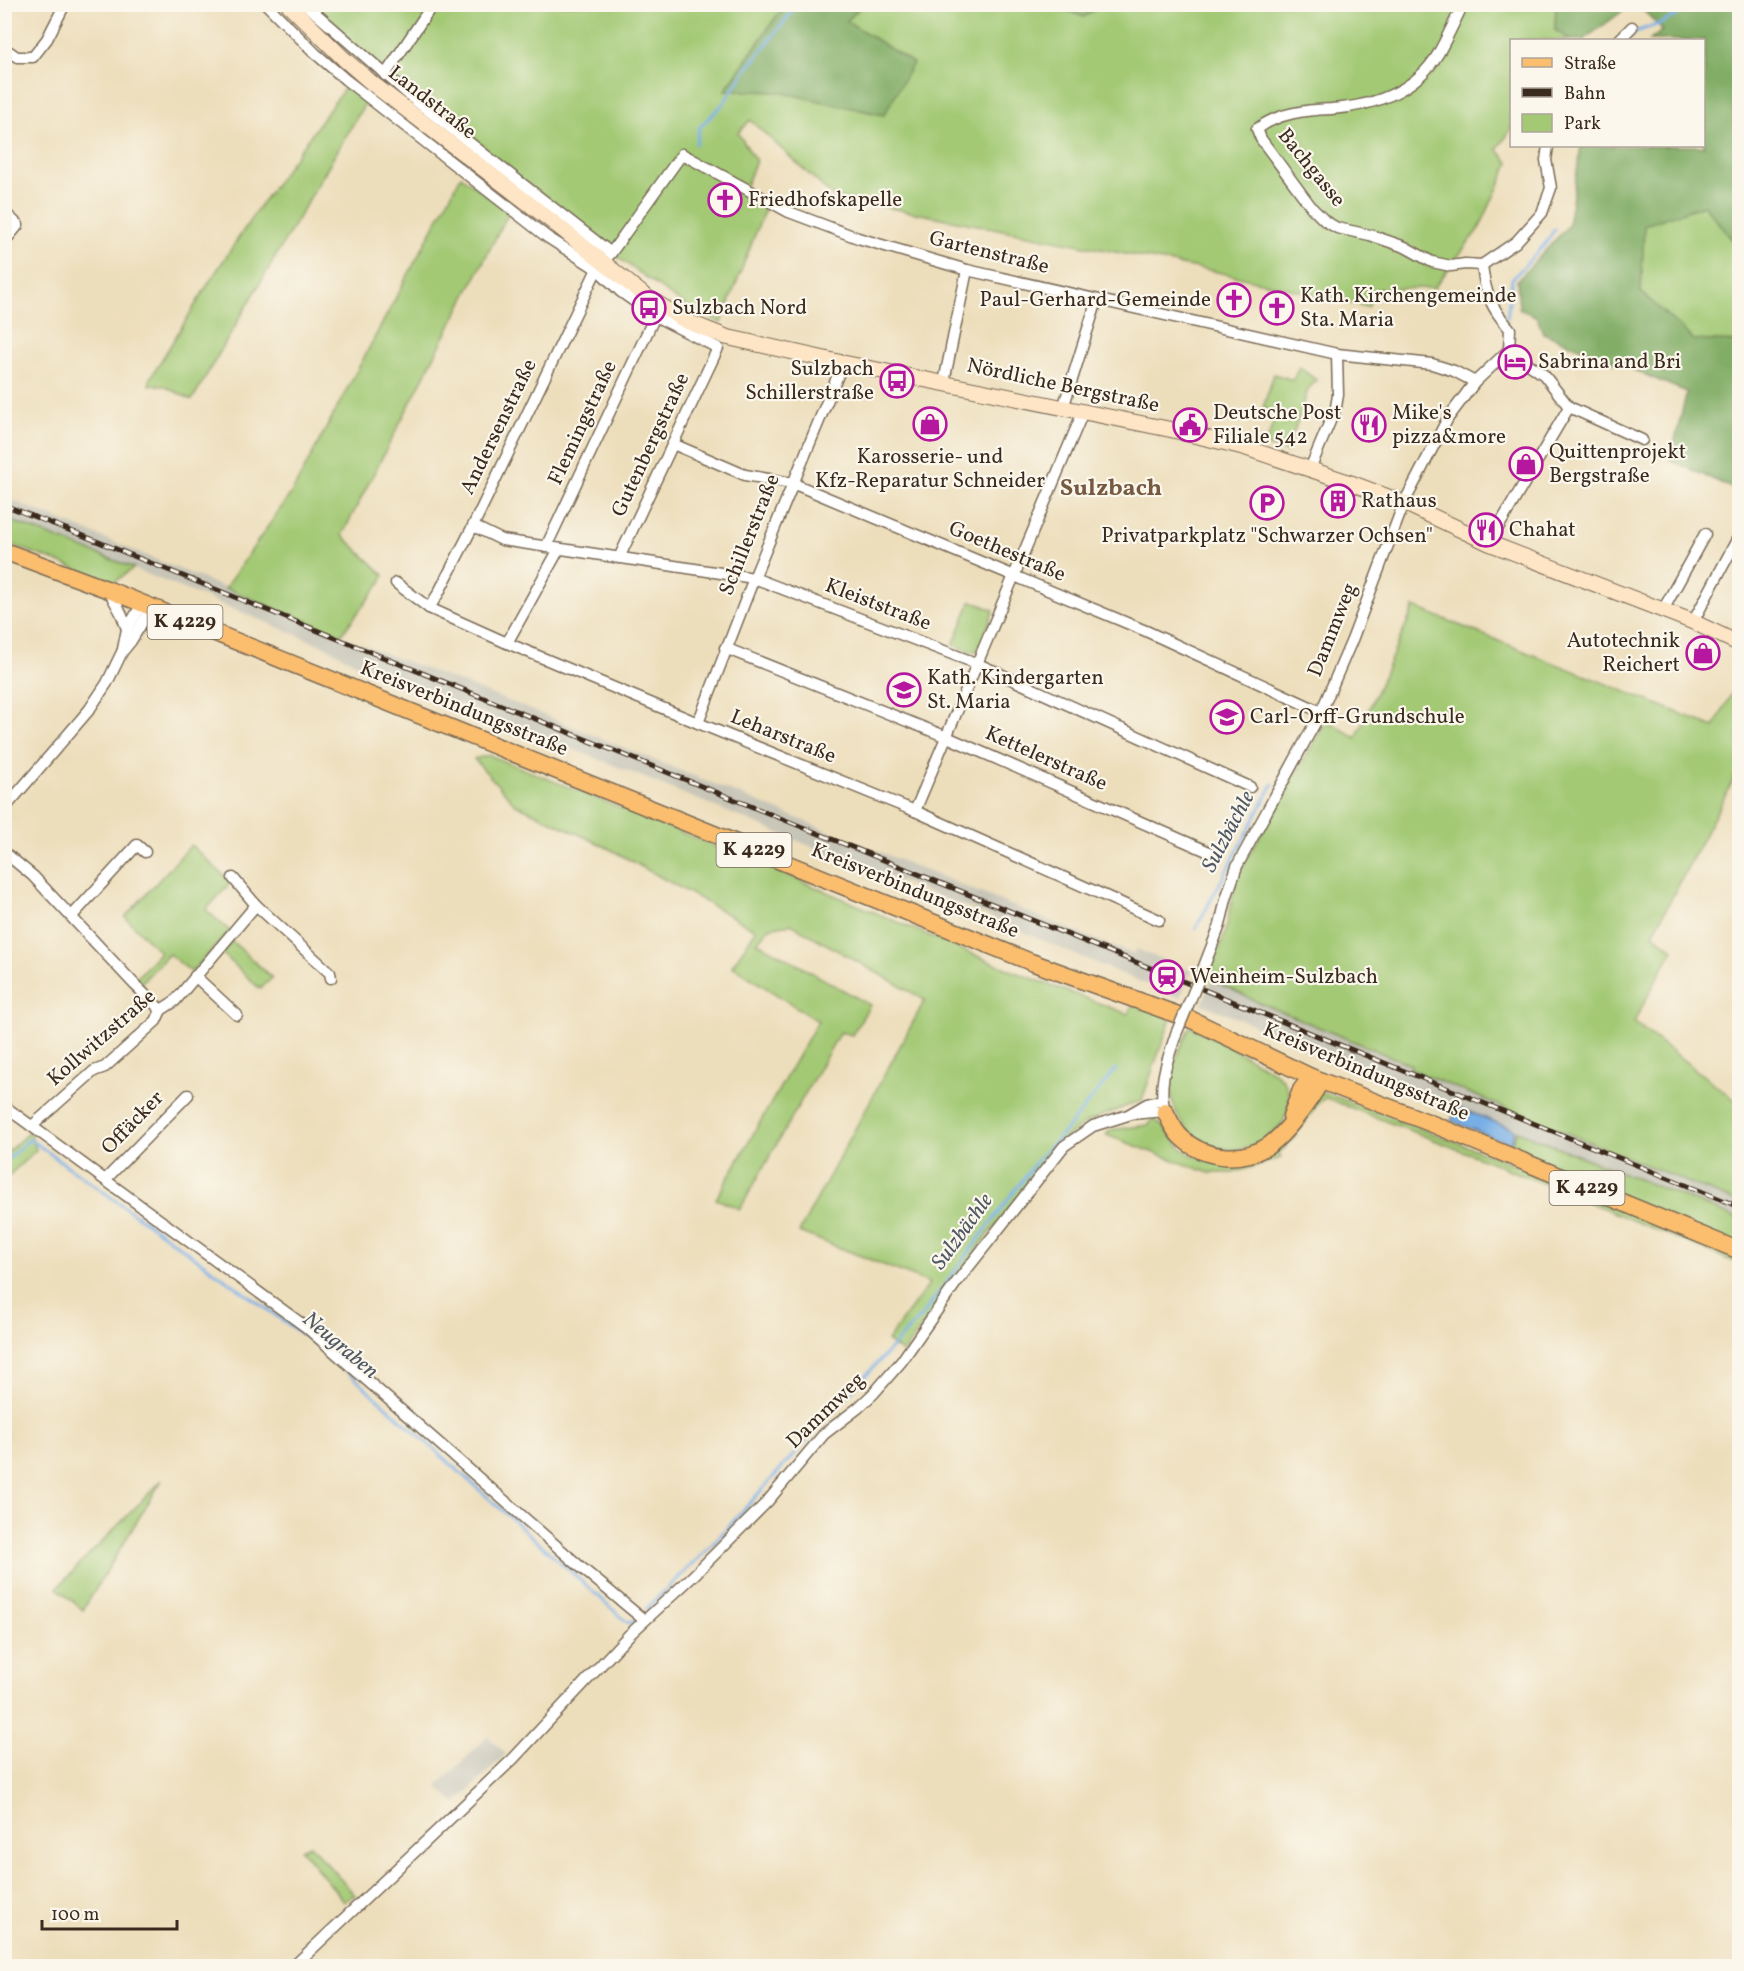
<svg xmlns="http://www.w3.org/2000/svg" width="1744" height="1971" font-family="Vollkorn,serif">
<rect width="100%" height="100%" fill="#fbf7ec"/>
<filter id="ink" filterUnits="userSpaceOnUse"><feTurbulence type="fractalNoise" baseFrequency=".0167" numOctaves="2"/><feDisplacementMap in="SourceGraphic" scale="12" xChannelSelector="R" yChannelSelector="G"/><feConvolveMatrix kernelMatrix="1 2 1 2 8 2 1 2 1" color-interpolation-filters="sRGB"/></filter>
<filter id="wash" filterUnits="userSpaceOnUse"><feTurbulence type="fractalNoise" baseFrequency=".008" numOctaves="4" result="noise"/><feDisplacementMap in="SourceGraphic" scale="24" xChannelSelector="R" yChannelSelector="G"/><feGaussianBlur stdDeviation="1.35" result="paint"/><feColorMatrix in="noise" values="0 0 0 0 0 0 0 0 0 0 0 0 0 0 0 0 0 1.4 0 .05"/><feComposite in="paint" operator="in"/></filter>
<g filter="url(#wash)">
<rect width="100%" height="100%" fill="#eddebb"/>
<!-- industrial -->
<g fill="#c7c5b8">
<path d="M 4,497 L 369,647 L 529,709 L 1099,941 L 1134,954 L 1136,949 L 1191,971 L 1180,998 L 1062,949 L 979,912 L 839,858 L 633,773 L 351,661 L 324,646 L 199,595 L 5,518 Z"/>
<path d="M 1212,979 L 1255,1001 L 1411,1066 L 1410,1069 L 1739,1203 L 1739,1219 L 1515,1130 L 1202,1004 Z"/>
<path d="M 488,1736 L 506,1754 L 455,1804 L 437,1786 Z"/>
</g>
<!-- green -->
<g fill="#a3c974" stroke="#6f7a49" stroke-width="1.5">
<path d="M 1102,4 L 1556,5 L 1555,30 L 1571,40 L 1512,40 L 1511,130 L 1497,149 L 1509,163 L 1480,227 L 1434,288 L 1375,289 L 1368,307 L 1213,271 L 834,197 L 750,120 L 738,133 L 756,161 L 743,193 L 766,206 L 721,323 L 683,304 L 616,256 L 379,76 L 304,5 L 785,5 L 725,90 L 779,92 L 883,115 L 846,21 L 862,5 L 1053,5 L 1083,17 Z"/>
<path d="M 346,86 L 367,100 L 192,400 L 164,386 L 149,385 L 151,377 L 210,281 L 257,210 Z"/>
<path d="M 461,176 L 509,212 L 342,535 L 384,575 L 381,582 L 341,635 L 225,588 L 292,492 Z"/>
<path d="M 1704,205 L 1739,248 L 1739,342 L 1694,341 L 1641,292 L 1644,225 Z"/>
<path d="M 1299,367 L 1316,380 L 1308,390 L 1287,452 L 1266,445 L 1276,413 L 1263,408 L 1274,374 L 1293,380 Z"/>
<path d="M 4,518 L 134,568 L 113,583 L 5,542 Z"/>
<path d="M 971,601 L 994,610 L 978,650 L 973,652 L 953,645 Z"/>
<path d="M 1414,607 L 1714,727 L 1739,679 L 1739,769 L 1653,934 L 1673,949 L 1634,1022 L 1739,1103 L 1739,1203 L 1410,1069 L 1411,1065 L 1255,1001 L 1208,978 L 1225,933 L 1237,876 L 1327,720 L 1356,738 Z"/>
<path d="M 489,755 L 794,878 L 1015,972 L 1128,1014 L 1134,1002 L 1171,1018 L 1142,1100 L 1087,1122 L 1065,1138 L 986,1238 L 903,1353 L 887,1341 L 930,1283 L 799,1232 L 925,1000 L 791,924 L 769,928 L 757,942 L 870,1005 L 852,1035 L 840,1032 L 740,1209 L 716,1199 L 818,1021 L 732,966 L 756,930 L 608,848 L 515,804 L 474,759 Z"/>
<path d="M 191,845 L 231,882 L 206,910 L 230,931 L 191,972 L 169,954 L 141,983 L 136,978 L 160,952 L 125,917 Z"/>
<path d="M 232,941 L 272,978 L 260,989 L 222,953 Z"/>
<path d="M 1190,1026 C 1214,1038 1236,1050 1258,1063 C 1266,1068 1276,1072 1281,1078 C 1289,1086 1290,1097 1288,1108 C 1286,1120 1280,1126 1271,1134 C 1229,1171 1168,1137 1171,1082 C 1172,1062 1182,1044 1190,1026 Z"/>
<path d="M 1326,1093 L 1490,1155 L 1739,1257 L 1739,1264 L 1488,1161 L 1326,1098 L 1319,1102 L 1293,1139 L 1279,1153 L 1281,1158 L 1233,1173 L 1209,1173 L 1106,1135 L 1110,1130 L 1148,1125 L 1151,1122 L 1152,1119 C 1167,1124 1172,1142 1185,1151 C 1200,1162 1222,1160 1240,1162 L 1319,1094 Z"/>
<path d="M 30,1131 L 36,1150 L 5,1179 L 5,1154 Z"/>
<path d="M 1517,1131 L 1739,1219 L 1739,1246 L 1509,1149 Z"/>
<path d="M 162,1480 L 83,1610 L 57,1588 Z"/>
<path d="M 310,1845 L 355,1895 L 344,1901 L 301,1849 Z"/>
</g>
<!-- forest -->
<g fill="#82ad66" stroke="#5e6c42" stroke-width="1.5">
<path d="M 785,4 L 862,5 L 847,21 L 913,63 L 884,115 L 779,92 L 725,90 Z"/>
<path d="M 1053,5 L 1102,5 L 1084,17 Z"/>
<path d="M 1556,5 L 1556,4 L 1631,5 L 1583,40 L 1571,40 L 1555,30 Z"/>
<path d="M 1638,5 L 1739,5 L 1739,248 L 1704,205 L 1644,225 L 1641,292 L 1694,340 L 1739,342 L 1739,491 L 1670,460 L 1687,392 L 1543,333 L 1537,317 L 1519,308 L 1517,281 L 1568,226 L 1581,146 L 1704,146 L 1704,40 L 1650,40 L 1663,30 Z"/>
</g>
<!-- water -->
<path fill="#77aee6" stroke="#596c82" stroke-width="1.5" d="M 1457,1107 L 1515,1130 L 1510,1144 L 1451,1121 Z"/>
<g fill="none" stroke-linecap="round" stroke-linejoin="round">
<!-- stream -->
<g stroke="#77aee6" stroke-width="3">
<path d="M 1626,40 L 1638,31 L 1662,23 L 1697,4"/>
<path d="M 696,144 L 699,128 L 723,104 L 746,70 L 798,4"/>
<path d="M 1507,318 L 1512,279 L 1545,244 L 1555,229"/>
<path d="M 1196,928 L 1273,784"/>
<path d="M 4,1163 L 28,1140 L 31,1140 L 320,1347 L 627,1622 L 631,1623 L 634,1620"/>
<path d="M 832,1412 L 924,1313 L 1038,1159 L 1064,1132 L 1116,1069"/>
<path d="M 646,1609 L 710,1547 L 827,1418"/>
</g>
</g>
</g>
<g filter="url(#ink)">
<g fill="none" stroke-linecap="round" stroke-linejoin="round">
<defs>
<g id="minor">
<path d="M 266,4 L 316,54 L 346,80 L 547,237 L 597,269 L 621,292 L 655,316 L 718,348 L 619,558"/>
<path d="M 305,4 L 416,101 L 611,253"/>
<path d="M 1463,4 C 1455,21 1447,38 1438,54 C 1415,92 1372,106 1331,109 C 1305,110 1278,113 1257,129 L 1261,139 L 1312,208 L 1325,221 L 1337,228 L 1370,235 L 1405,247 L 1432,262 L 1451,266 L 1465,264 L 1482,265 L 1516,242 L 1542,213 L 1551,188 L 1546,160 L 1548,146"/>
<path d="M 1619,40 L 1632,27"/>
<path d="M 4,48 L 17,57 L 33,57 L 47,39 L 65,4"/>
<path d="M 385,75 L 433,4"/>
<path d="M 4,212 L 18,225 L 4,242"/>
<path d="M 1509,350 L 1544,375 L 1569,407"/>
<path d="M 944,382 L 967,270"/>
<path d="M 1569,407 L 1642,440"/>
<path d="M 1063,408 L 1097,300"/>
<path d="M 673,444 L 745,475 L 792,483 L 1146,631 L 1321,712"/>
<path d="M 1310,469 L 1336,407 L 1338,395 L 1337,354"/>
<path d="M 473,526 L 502,540 L 754,578 L 978,664 L 1250,787"/>
<path d="M 1489,543 L 1569,407"/>
<path d="M 546,547 L 655,316"/>
<path d="M 396,583 L 429,608 L 507,643 L 698,723 L 915,811 L 1159,920"/>
<path d="M 109,591 L 121,613 L 127,629"/>
<path d="M 429,608 L 438,594 L 473,526 L 597,269 L 611,253 L 682,154 L 789,212 L 858,238 L 967,270 L 1337,354 L 1432,364 L 1454,371 L 1475,382"/>
<path d="M 1663,610 L 1705,534"/>
<path d="M 1693,622 L 1740,534"/>
<path d="M 507,643 L 559,549"/>
<path d="M 725,648 L 947,737 L 1216,855"/>
<path d="M 123,649 L 127,629 L 142,604"/>
<path d="M 698,723 L 754,578 L 843,363"/>
<path d="M 4,809 L 89,710 L 107,683 L 122,652 L 131,641 L 151,608"/>
<path d="M 915,811 L 1083,412"/>
<path d="M 4,852 L 33,876 L 135,985 L 161,1010"/>
<path d="M 233,878 L 256,905 L 330,973 L 331,978"/>
<path d="M 72,916 L 137,845 L 145,852"/>
<path d="M 1201,974 L 1220,925 L 1226,899 L 1237,866 L 1321,712 L 1352,640 L 1404,503 L 1448,418 L 1475,382 L 1509,350 L 1510,329 C 1491,308 1485,293 1482,265"/>
<path d="M 195,976 L 237,1015"/>
<path d="M 4,1106 L 306,1327 L 577,1564 L 644,1620"/>
<path d="M 1131,1114 L 1165,1111 C 1157,1084 1168,1059 1176,1034"/>
<path d="M 32,1126 L 94,1071 L 105,1067 L 156,1021 L 161,1010 L 175,1001 L 256,905"/>
<path d="M 106,1179 L 188,1095"/>
<path d="M 294,1966 L 513,1759 L 629,1635 L 693,1576 L 767,1502 L 824,1434 L 858,1408 L 874,1393 L 901,1362 L 956,1283 L 1064,1146 L 1093,1126 L 1128,1115 L 1147,1104 L 1162,1100"/>
</g>
<path id="secondary" d="M 288,4 L 344,59 L 373,84 L 558,226 L 645,296 L 686,321 L 726,337 L 843,363 L 1173,430 L 1243,447 L 1351,483 L 1404,503 L 1489,543 L 1691,621 L 1740,644"/>
<g id="primary">
<path d="M 4,551 L 109,590 L 1031,962 L 1192,1020 L 1311,1077 L 1435,1125 L 1740,1251"/>
<path d="M 1165,1111 C 1170,1121 1174,1131 1182,1138 C 1205,1160 1242,1162 1268,1146 C 1286,1134 1310,1100 1321,1081"/>
<path d="M 1291,1116 L 1301,1090 L 1311,1077"/>
</g>
</defs>
<!-- minor casing -->
<use href="#minor" stroke="#796955" stroke-width="13"/>
<!-- secondary casing -->
<use href="#secondary" stroke="#796955" stroke-width="17"/>
<!-- primary casing -->
<use href="#primary" stroke="#796955" stroke-width="19"/>
<!-- minor -->
<use href="#minor" stroke="#fff" stroke-width="10"/>
<!-- secondary -->
<use href="#secondary" stroke="#fde5c5" stroke-width="15"/>
<!-- primary -->
<use href="#primary" stroke="#fbbd6e" stroke-width="16"/>
<defs>
<path id="rail" d="M 4,505 L 84,536 L 1740,1207"/>
</defs>
<!-- rail casing -->
<use href="#rail" stroke="#3b2a1e" stroke-width="5"/>
<!-- rail -->
<use href="#rail" stroke="#fbf7ec" stroke-width="3" stroke-dasharray="9" stroke-linecap="butt"/>
<defs>
<path id="minor-bridge" d="M 1176,1034 L 1201,974"/>
</defs>
<!-- minor-bridge casing -->
<use href="#minor-bridge" stroke="#796955" stroke-width="13" stroke-linecap="butt"/>
<!-- minor-bridge -->
<use href="#minor-bridge" stroke="#fff" stroke-width="10"/>
</g>
</g>
<!-- icons -->
<defs>
<symbol id="church-ring" viewBox="-11 -11 22 22"><circle r="9.5" fill="#fbf7ec" stroke="#b5179e" stroke-width="1.5"/><path d="M-1.2-6h2.4v3.5h3.3v2.4h-3.3V6h-2.4V-.1h-3.3v-2.4h3.3Z" fill="#b5179e"/></symbol>
<symbol id="bus-ring" viewBox="-11 -11 22 22"><circle r="9.5" fill="#fbf7ec" stroke="#b5179e" stroke-width="1.5"/><path d="M-5-6H5V4H4V6H2V4H-2V6H-4V4H-5ZM-3.5-4V0h7V-4ZM-3.5 1.2v1.5H-2V1.2ZM2 1.2v1.5H3.5V1.2Z" fill="#b5179e"/></symbol>
<symbol id="hotel-ring" viewBox="-11 -11 22 22"><circle r="9.5" fill="#fbf7ec" stroke="#b5179e" stroke-width="1.5"/><path d="M-6-4.5h1.5V1H6V5H4.5V3h-9V5H-6ZM-4 0a1.8 1.8 0 1 1 3.6 0ZM.5 0V-2.5h3Q6-2.5 6 0Z" fill="#b5179e"/></symbol>
<symbol id="shop-ring" viewBox="-11 -11 22 22"><circle r="9.5" fill="#fbf7ec" stroke="#b5179e" stroke-width="1.5"/><path d="M-5-2.5h2.3a2.7 3.5 0 0 1 5.4 0H5L5.5 6h-11ZM-1.5-2.5h3a1.5 2.3 0 0 0-3 0Z" fill="#b5179e"/></symbol>
<symbol id="civic-ring" viewBox="-11 -11 22 22"><circle r="9.5" fill="#fbf7ec" stroke="#b5179e" stroke-width="1.5"/><path d="M-.6-6.5H3V-4.5H.6V-3L4-1V1h2V6H-6V1h2V-1L-.6-3ZM-1.2 2.5V6h2.4V2.5Z" fill="#b5179e"/></symbol>
<symbol id="restaurant-ring" viewBox="-11 -11 22 22"><circle r="9.5" fill="#fbf7ec" stroke="#b5179e" stroke-width="1.5"/><path d="M-5-6h1v4h1v-4h1v4h1v-4h1v5L-1.5 .5V6h-2V.5L-5-1ZM5-6V6H3V1.5H1.5Q1.5-4 5-6Z" fill="#b5179e"/></symbol>
<symbol id="building-ring" viewBox="-11 -11 22 22"><circle r="9.5" fill="#fbf7ec" stroke="#b5179e" stroke-width="1.5"/><path d="M-4-6H4V6H1V3H-1V6H-4ZM-2.5-4.3h1.7v1.8h-1.7ZM.8-4.3h1.7v1.8H.8ZM-2.5-1h1.7V.8h-1.7ZM.8-1h1.7V.8H.8Z" fill="#b5179e"/></symbol>
<symbol id="parking-ring" viewBox="-11 -11 22 22"><circle r="9.5" fill="#fbf7ec" stroke="#b5179e" stroke-width="1.5"/><path d="M-3.5-5.5H1a3.5 3.5 0 0 1 0 7H-1V5.5H-3.5ZM-1-3.4V-.6H.8a1.4 1.4 0 0 0 0-2.8Z" fill="#b5179e"/></symbol>
<symbol id="school-ring" viewBox="-11 -11 22 22"><circle r="9.5" fill="#fbf7ec" stroke="#b5179e" stroke-width="1.5"/><path d="M0-5L7-2L0 1L-7-2ZM-4 1L0 2.5L4 1V4Q0 6-4 4Z" fill="#b5179e"/></symbol>
<symbol id="station-ring" viewBox="-11 -11 22 22"><circle r="9.5" fill="#fbf7ec" stroke="#b5179e" stroke-width="1.5"/><path d="M-3-6H3Q5-6 5-4V2Q5 4 3 4L4.5 6H3L1.5 4h-3L-3 6H-4.5L-3 4Q-5 4-5 2V-4Q-5-6-3-6ZM-3.5-4v3h7v-3ZM-3.5 1v1.5H-2V1ZM2 1v1.5H3.5V1Z" fill="#b5179e"/></symbol>
</defs>
<g fill-rule="evenodd">
<use href="#church-ring" x="706" y="181" width="38" height="38"/>
<use href="#church-ring" x="1215" y="281" width="38" height="38"/>
<use href="#bus-ring" x="630" y="289" width="38" height="38"/>
<use href="#church-ring" x="1258" y="289" width="38" height="38"/>
<use href="#hotel-ring" x="1496" y="343" width="38" height="38"/>
<use href="#bus-ring" x="878" y="362" width="38" height="38"/>
<use href="#shop-ring" x="911" y="405" width="38" height="38"/>
<use href="#civic-ring" x="1171" y="406" width="38" height="38"/>
<use href="#restaurant-ring" x="1350" y="406" width="38" height="38"/>
<use href="#shop-ring" x="1507" y="445" width="38" height="38"/>
<use href="#building-ring" x="1319" y="482" width="38" height="38"/>
<use href="#parking-ring" x="1248" y="484" width="38" height="38"/>
<use href="#restaurant-ring" x="1467" y="511" width="38" height="38"/>
<use href="#shop-ring" x="1684" y="634" width="38" height="38"/>
<use href="#school-ring" x="885" y="671" width="38" height="38"/>
<use href="#school-ring" x="1208" y="698" width="38" height="38"/>
<use href="#station-ring" x="1148" y="958" width="38" height="38"/>
</g>
<g text-anchor="middle" dominant-baseline="central" stroke-width="4.5" stroke-linejoin="round" paint-order="stroke">
<!-- shield labels -->
<g fill="#fbf7ec" stroke="#75685c" stroke-width="1.5">
<rect x="147.5" y="605" width="75" height="34" rx="4.5"/>
<rect x="716.5" y="833" width="75" height="34" rx="4.5"/>
<rect x="1549.5" y="1171" width="75" height="34" rx="4.5"/>
</g>
<g font-size="20" font-weight="bold" fill="#3b2a1e">
<text x="185" y="622">K 4229</text>
<text x="754" y="850">K 4229</text>
<text x="1587" y="1188">K 4229</text>
</g>
<!-- street labels -->
<g font-size="21" fill="#3b2a1e" stroke="#fbf7ec">
<text transform="translate(432 103) rotate(38)">Landstraße</text>
<text transform="translate(1311 168) rotate(51)">Bachgasse</text>
<text transform="translate(989 253) rotate(14)">Gartenstraße</text>
<text transform="translate(1063 386) rotate(12)">Nördliche Bergstraße</text>
<text transform="translate(583 423) rotate(-65)">Flemingstraße</text>
<text transform="translate(499 427) rotate(-64)">Andersenstraße</text>
<text transform="translate(651 445) rotate(-65)">Gutenbergstraße</text>
<text transform="translate(750 535) rotate(-68)">Schillerstraße</text>
<text transform="translate(1007 552) rotate(23)">Goethestraße</text>
<text transform="translate(878 605) rotate(21)">Kleiststraße</text>
<text transform="translate(1333 630) rotate(-68)">Dammweg</text>
<text transform="translate(464 709) rotate(22)">Kreisverbindungsstraße</text>
<text transform="translate(783 737) rotate(22)">Leharstraße</text>
<text transform="translate(1046 759) rotate(24)">Kettelerstraße</text>
<text transform="translate(915 891) rotate(22)">Kreisverbindungsstraße</text>
<text transform="translate(102 1038) rotate(-41)">Kollwitzstraße</text>
<text transform="translate(1366 1072) rotate(23)">Kreisverbindungsstraße</text>
<text transform="translate(133 1123) rotate(-46)">Offäcker</text>
<text transform="translate(826 1411) rotate(-44)">Dammweg</text>
</g>
<!-- poi labels -->
<g font-size="21" fill="#3b2a1e" stroke="#fbf7ec" text-anchor="start">
<text x="748" y="200">Friedhofskapelle</text>
<text x="1300" y="296">Kath. Kirchengemeinde<tspan x="1300" dy="24">Sta. Maria</tspan></text>
<text x="1211" y="300" text-anchor="end">Paul-Gerhard-Gemeinde</text>
<text x="672" y="308">Sulzbach Nord</text>
<text x="1538" y="362">Sabrina and Bri</text>
<text x="874" y="369" text-anchor="end">Sulzbach<tspan x="874" dy="24">Schillerstraße</tspan></text>
<text x="1213" y="413">Deutsche Post<tspan x="1213" dy="24">Filiale 542</tspan></text>
<text x="1392" y="413">Mike's<tspan x="1392" dy="24">pizza&amp;more</tspan></text>
<text x="1549" y="452">Quittenprojekt<tspan x="1549" dy="24">Bergstraße</tspan></text>
<text x="930" y="457" text-anchor="middle">Karosserie- und<tspan x="930" dy="24">Kfz-Reparatur Schneider</tspan></text>
<text x="1361" y="501">Rathaus</text>
<text x="1509" y="530">Chahat</text>
<text x="1267" y="536" text-anchor="middle">Privatparkplatz "Schwarzer Ochsen"</text>
<text x="1680" y="641" text-anchor="end">Autotechnik<tspan x="1680" dy="24">Reichert</tspan></text>
<text x="927" y="678">Kath. Kindergarten<tspan x="927" dy="24">St. Maria</tspan></text>
<text x="1250" y="717">Carl-Orff-Grundschule</text>
<text x="1190" y="977">Weinheim-Sulzbach</text>
</g>
<!-- water labels -->
<g font-size="22" font-style="italic" fill="#505864" stroke="#fbf7ec">
<text transform="translate(1229 832) rotate(-62)">Sulzbächle</text>
<text transform="translate(963 1232) rotate(-54)">Sulzbächle</text>
<text transform="translate(340 1346) rotate(40)">Neugraben</text>
</g>
<!-- quarter labels -->
<g font-size="24" font-weight="bold" fill="#755941" stroke="#fbf7ec">
<text x="1111" y="489">Sulzbach</text>
</g>
</g>
<!-- margin -->
<rect width="1744" height="1971" fill="none" stroke="#fbf7ec" stroke-width="24"/>
<!-- legend -->
<rect x="1510" y="39" width="195" height="108" fill="#fbf7ec" stroke="#aea59a" stroke-width="1.5"/>
<rect x="1522" y="58" width="30" height="9" fill="#fbbd6e" stroke="#aea59a" stroke-width="1.5"/>
<text x="1564" y="69" font-size="18" fill="#3b2a1e">Straße</text>
<rect x="1522" y="88" width="30" height="9" fill="#3b2a1e" stroke="#aea59a" stroke-width="1.5"/>
<text x="1564" y="99" font-size="18" fill="#3b2a1e">Bahn</text>
<rect x="1522" y="114" width="30" height="18" fill="#a3c974" stroke="#aea59a" stroke-width="1.5"/>
<text x="1564" y="129" font-size="18" fill="#3b2a1e">Park</text>
<!-- scale -->
<path d="M42 1920v9h135v-9" fill="none" stroke="#3b2a1e" stroke-width="3"/>
<text x="51" y="1920" font-size="18" fill="#3b2a1e" stroke="#fbf7ec" stroke-width="4.5" paint-order="stroke">100 m</text>
</svg>
